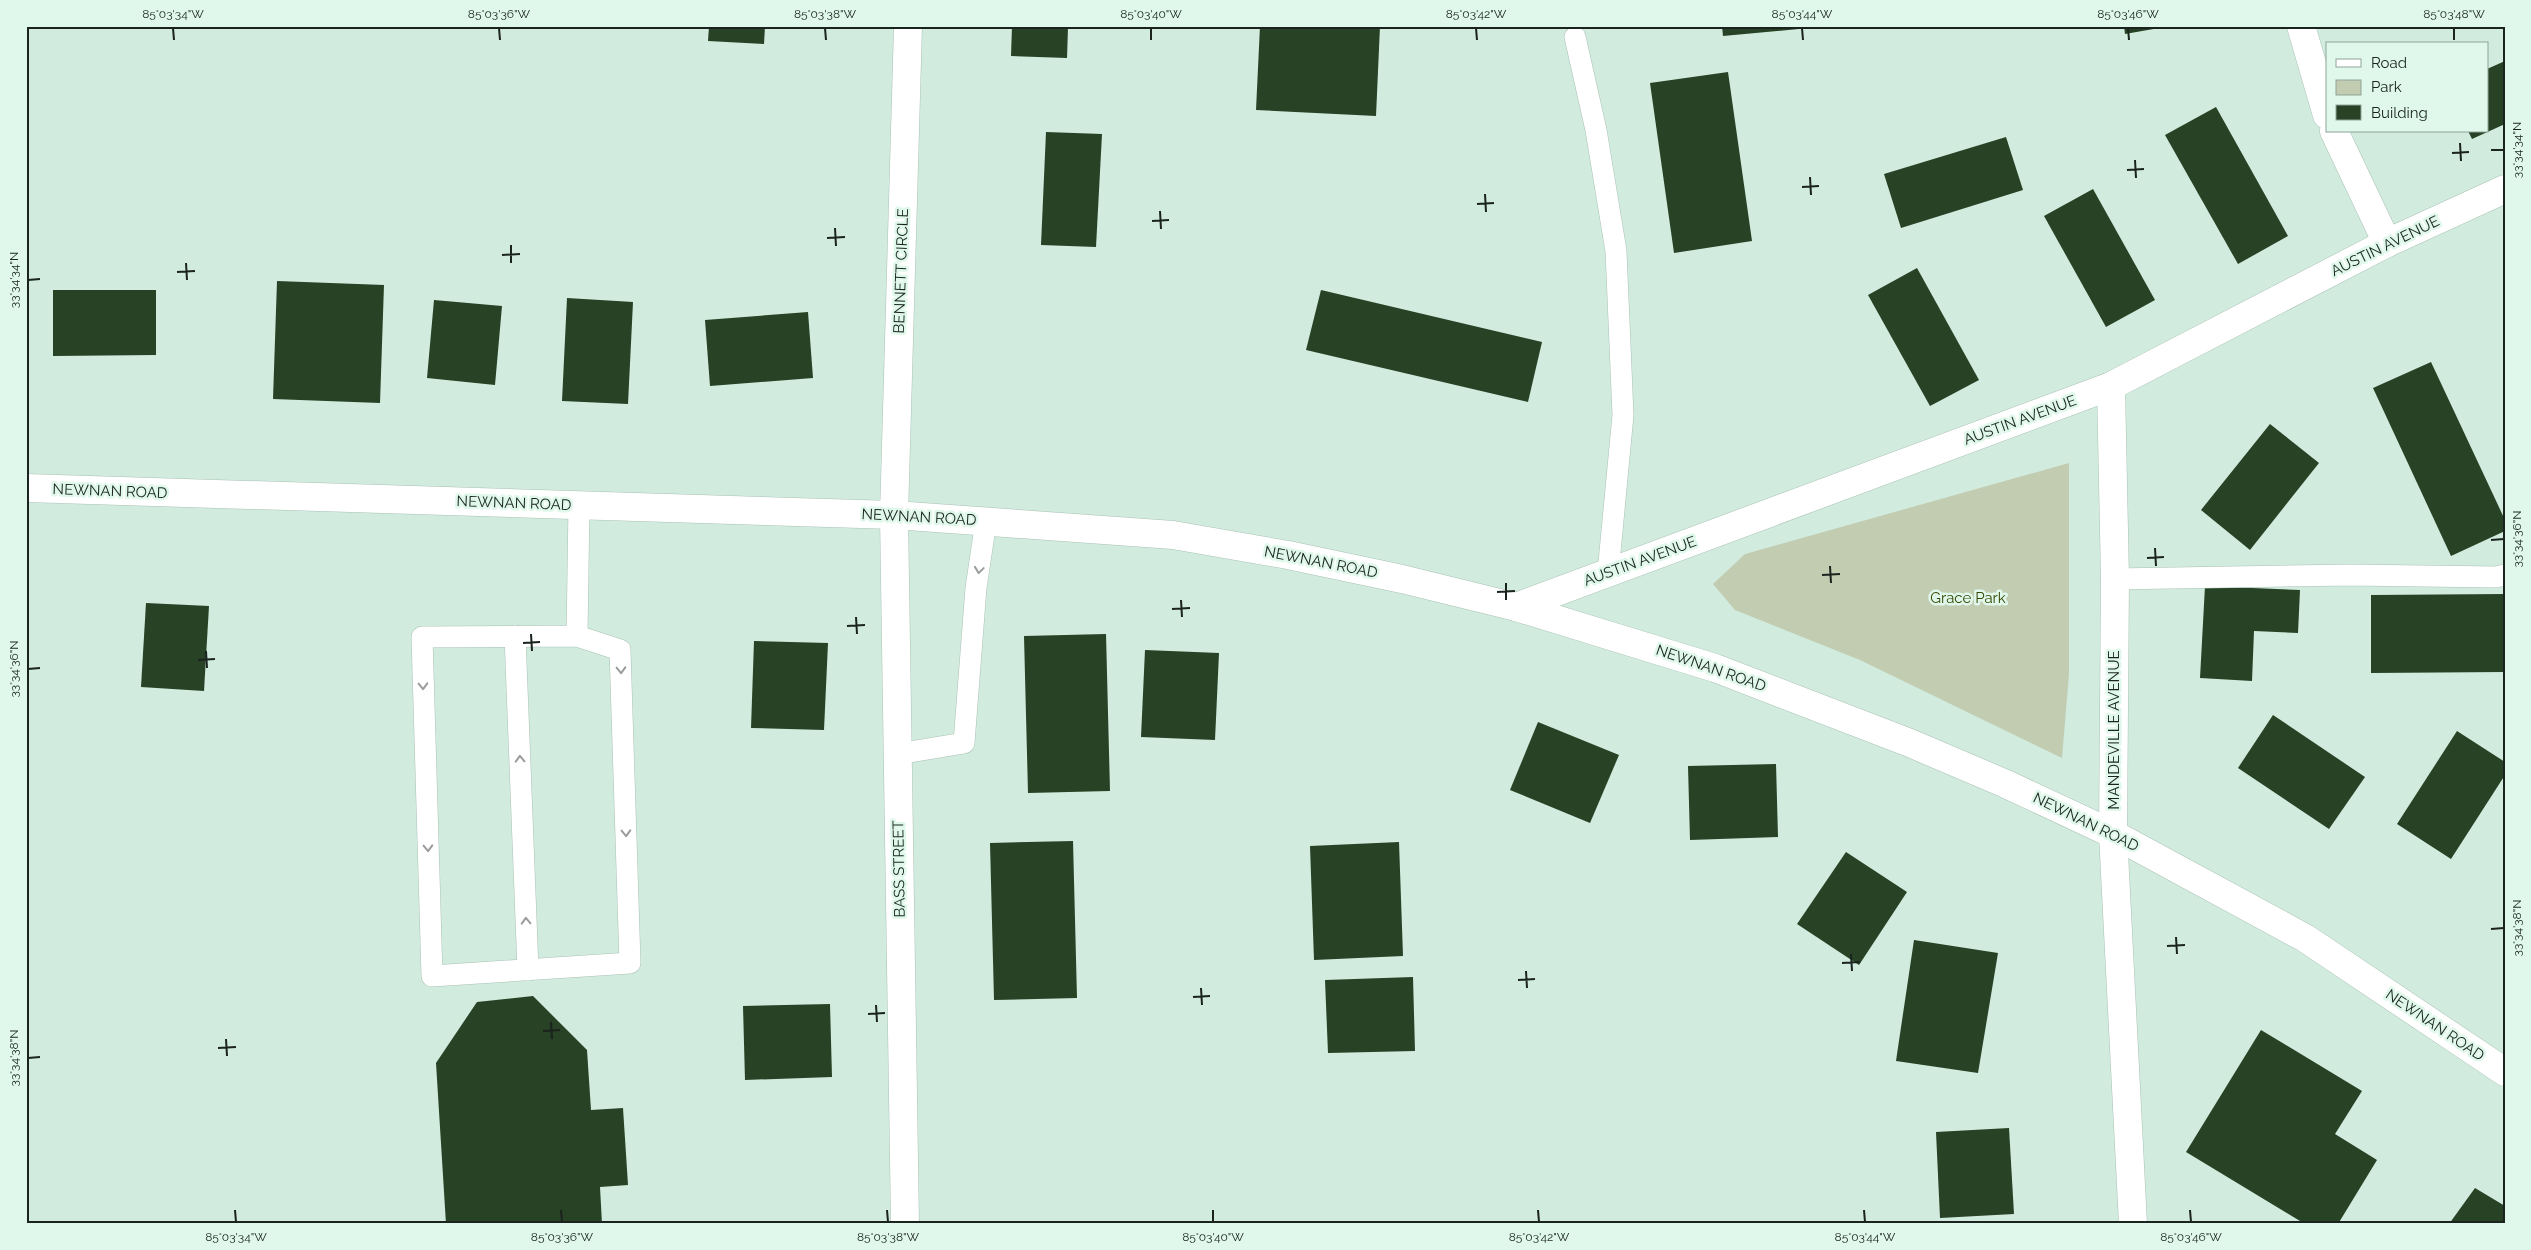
<svg xmlns="http://www.w3.org/2000/svg" width="2531" height="1250" font-family="Raleway,sans-serif">
<rect width="100%" height="100%" fill="#d1ebde"/>
<!-- green -->
<path fill="#c2ccb1" d="M 2069,463 L 2069,674 L 2062,758 L 1860,660 L 1735,610 L 1713,584 L 1745,554 Z"/>
<!-- building -->
<g fill="#274225">
<path d="M 709,26 L 765,26 L 764,44 L 708,41 Z"/>
<path d="M 1012,26 L 1068,26 L 1067,58 L 1011,56 Z"/>
<path d="M 1260,26 L 1380,26 L 1376,116 L 1256,110 Z"/>
<path d="M 1722,26 L 1809,26 L 1809,28 L 1723,36 Z"/>
<path d="M 2124,26 L 2165,26 L 2165,27 L 2125,34 Z"/>
<path d="M 2505,61 L 2505,124 L 2472,139 L 2468,131 L 2487,131 L 2487,69 Z"/>
<path d="M 1728,72 L 1752,241 L 1674,253 L 1650,83 Z"/>
<path d="M 2216,107 L 2288,236 L 2238,264 L 2165,135 Z"/>
<path d="M 1046,132 L 1102,134 L 1096,247 L 1041,245 Z"/>
<path d="M 2006,137 L 2023,190 L 1901,228 L 1884,174 Z"/>
<path d="M 2093,189 L 2155,300 L 2106,327 L 2044,216 Z"/>
<path d="M 1917,268 L 1979,380 L 1930,406 L 1868,295 Z"/>
<path d="M 277,281 L 384,285 L 380,403 L 273,399 Z"/>
<path d="M 53,290 L 156,290 L 156,355 L 53,356 Z"/>
<path d="M 1321,290 L 1542,342 L 1528,402 L 1306,350 Z"/>
<path d="M 567,298 L 633,302 L 628,404 L 562,401 Z"/>
<path d="M 434,300 L 502,306 L 495,385 L 427,378 Z"/>
<path d="M 808,312 L 813,378 L 710,386 L 705,320 Z"/>
<path d="M 2431,362 L 2505,520 L 2505,531 L 2451,556 L 2373,388 Z"/>
<path d="M 2270,424 L 2319,463 L 2250,550 L 2201,510 Z"/>
<path d="M 2205,586 L 2300,590 L 2298,633 L 2254,631 L 2252,681 L 2200,678 Z"/>
<path d="M 2505,594 L 2505,672 L 2371,673 L 2371,595 Z"/>
<path d="M 146,603 L 209,606 L 204,691 L 141,687 Z"/>
<path d="M 1106,634 L 1110,791 L 1028,793 L 1024,636 Z"/>
<path d="M 754,641 L 828,643 L 824,730 L 751,728 Z"/>
<path d="M 1145,650 L 1219,653 L 1215,740 L 1141,737 Z"/>
<path d="M 2273,715 L 2365,777 L 2329,829 L 2238,768 Z"/>
<path d="M 1538,722 L 1619,755 L 1590,823 L 1510,790 Z"/>
<path d="M 2457,731 L 2505,762 L 2505,775 L 2451,859 L 2397,824 Z"/>
<path d="M 1776,764 L 1778,837 L 1690,840 L 1688,766 Z"/>
<path d="M 1073,841 L 1077,998 L 994,1000 L 990,843 Z"/>
<path d="M 1399,842 L 1403,956 L 1314,960 L 1310,846 Z"/>
<path d="M 1846,852 L 1907,892 L 1859,965 L 1797,924 Z"/>
<path d="M 1914,940 L 1998,953 L 1978,1073 L 1896,1061 Z"/>
<path d="M 1413,977 L 1415,1051 L 1328,1053 L 1325,980 Z"/>
<path d="M 533,996 L 587,1050 L 591,1110 L 623,1108 L 628,1185 L 600,1187 L 602,1224 L 446,1224 L 436,1063 L 477,1002 Z"/>
<path d="M 830,1004 L 832,1077 L 745,1080 L 743,1006 Z"/>
<path d="M 2261,1030 L 2362,1091 L 2335,1134 L 2377,1160 L 2338,1224 L 2305,1224 L 2186,1152 Z"/>
<path d="M 2009,1128 L 2014,1214 L 1940,1218 L 1936,1132 Z"/>
<path d="M 2475,1188 L 2505,1206 L 2505,1224 L 2449,1224 Z"/>
</g>
<g fill="none" stroke-linecap="round" stroke-linejoin="round">
<defs>
<g id="lane">
<path d="M 1575,37 L 1596,130 L 1616,251 L 1623,415 L 1608,573"/>
<path d="M 2115,579 L 2350,575 L 2496,577 L 2505,575"/>
<path d="M 515,636 L 528,970"/>
<path d="M 577,636 L 620,650 L 630,963 L 432,976 L 422,637 L 577,636 L 579,505"/>
<path d="M 897,754 L 964,743 L 976,588 L 986,521"/>
</g>
<g id="street">
<path d="M 2301,26 L 2327,115"/>
<path d="M 2334,131 L 2387,243"/>
<path d="M 2111,386 L 2115,579 L 2113,834 L 2133,1224"/>
<path d="M 905,1224 L 894,515 L 908,26"/>
</g>
<g id="secondary">
<path d="M 26,488 L 894,515 L 1173,535 L 1288,555 L 1402,579 L 1516,607 L 1715,668 L 1910,743 L 2006,784 L 2113,834 L 2305,938 L 2505,1072"/>
<path d="M 1516,607 L 2111,386 L 2387,243 L 2505,189"/>
</g>
</defs>
<!-- lane casing -->
<use href="#lane" stroke="#aac2b6" stroke-width="22"/>
<!-- street casing -->
<use href="#street" stroke="#aac2b6" stroke-width="29"/>
<!-- secondary casing -->
<use href="#secondary" stroke="#aac2b6" stroke-width="29"/>
<!-- lane -->
<use href="#lane" stroke="#fff" stroke-width="21"/>
<!-- street -->
<use href="#street" stroke="#fff" stroke-width="28"/>
<!-- secondary -->
<use href="#secondary" stroke="#fff" stroke-width="28"/>
</g>
<!-- one-way arrows -->
<defs><path id="oneway-chevron" d="M-2-3.5L2.5 0L-2 3.5" fill="none" stroke-width="1.6" stroke-linecap="round" stroke-linejoin="round" transform="scale(1.25)"/></defs>
<g stroke="#989c9a">
<use href="#oneway-chevron" transform="translate(979 570) rotate(98)"/>
<use href="#oneway-chevron" transform="translate(621 670) rotate(88)"/>
<use href="#oneway-chevron" transform="translate(423 686) rotate(88)"/>
<use href="#oneway-chevron" transform="translate(520 759) rotate(-92)"/>
<use href="#oneway-chevron" transform="translate(626 833) rotate(88)"/>
<use href="#oneway-chevron" transform="translate(428 848) rotate(88)"/>
<use href="#oneway-chevron" transform="translate(526 921) rotate(-92)"/>
</g>
<!-- ticks -->
<path fill="none" stroke="#1a231e" stroke-width="2" d="M 173,28 L 174,40M 499,28 L 500,40M 825,28 L 826,40M 1151,28 L 1151,40M 1476,28 L 1477,40M 1802,28 L 1803,40M 2128,28 L 2129,40M 2454,28 L 2454,40M 2460,143 L 2461,161M 2491,150 L 2504,150M 2452,153 L 2469,152M 2135,160 L 2136,178M 2127,170 L 2144,169M 1810,177 L 1811,195M 1802,187 L 1819,186M 1485,194 L 1486,212M 1477,204 L 1494,203M 1160,211 L 1161,229M 1152,221 L 1169,220M 835,228 L 836,246M 827,238 L 845,237M 511,245 L 511,263M 502,255 L 520,254M 186,263 L 187,280M 177,272 L 195,271M 28,280 L 40,279M 2491,540 L 2504,539M 2155,548 L 2156,566M 2147,558 L 2164,557M 1830,566 L 1831,583M 1822,575 L 1840,574M 1506,583 L 1506,600M 1497,592 L 1515,591M 1181,600 L 1182,617M 1172,609 L 1190,608M 856,617 L 857,634M 847,626 L 865,625M 531,634 L 532,651M 523,643 L 540,642M 206,651 L 207,668M 198,660 L 215,659M 28,669 L 40,668M 2491,929 L 2504,928M 2176,937 L 2177,954M 2167,946 L 2185,945M 1851,954 L 1852,971M 1842,963 L 1860,962M 1526,971 L 1527,988M 1518,980 L 1535,979M 1201,988 L 1202,1005M 1193,997 L 1210,996M 876,1005 L 877,1022M 868,1014 L 885,1013M 551,1022 L 552,1039M 543,1031 L 560,1030M 226,1039 L 227,1056M 218,1048 L 236,1047M 28,1058 L 40,1057M 235,1210 L 236,1222M 561,1210 L 562,1222M 887,1210 L 888,1222M 1213,1210 L 1213,1222M 1538,1210 L 1539,1222M 1864,1210 L 1865,1222M 2190,1210 L 2191,1222"/>
<g text-anchor="middle" dominant-baseline="central" stroke-width="5" stroke-linejoin="round" paint-order="stroke">
<!-- street labels -->
<g font-size="15" fill="#1a231e" stroke="#dff8eb">
<text transform="translate(2385 246) rotate(-26)">AUSTIN AVENUE</text>
<text transform="translate(901 271) rotate(-88)">BENNETT CIRCLE</text>
<text transform="translate(2020 420) rotate(-20)">AUSTIN AVENUE</text>
<text transform="translate(110 491) rotate(2)">NEWNAN ROAD</text>
<text transform="translate(514 503) rotate(2)">NEWNAN ROAD</text>
<text transform="translate(919 517) rotate(3)">NEWNAN ROAD</text>
<text transform="translate(1640 561) rotate(-20)">AUSTIN AVENUE</text>
<text transform="translate(1321 562) rotate(11)">NEWNAN ROAD</text>
<text transform="translate(1711 668) rotate(19)">NEWNAN ROAD</text>
<text transform="translate(2114 730) rotate(-90)">MANDEVILLE AVENUE</text>
<text transform="translate(2086 822) rotate(26)">NEWNAN ROAD</text>
<text transform="translate(899 869) rotate(-91)">BASS STREET</text>
<text transform="translate(2435 1025) rotate(34)">NEWNAN ROAD</text>
</g>
<!-- park labels -->
<g font-size="15" fill="#384803" stroke="#dff8eb">
<text x="1968" y="598">Grace Park</text>
</g>
</g>
<!-- border -->
<rect width="2531" height="1250" fill="none" stroke="#dff8eb" stroke-width="55"/>
<!-- legend -->
<rect x="2326" y="42" width="162" height="90" fill="#dff8eb" stroke="#90a399"/>
<rect x="2336" y="59" width="25" height="8" fill="#ffffff" stroke="#90a399"/>
<text x="2371" y="68" font-size="15" fill="#1a231e">Road</text>
<rect x="2336" y="80" width="25" height="15" fill="#c2ccb1" stroke="#90a399"/>
<text x="2371" y="92" font-size="15" fill="#1a231e">Park</text>
<rect x="2336" y="105" width="25" height="15" fill="#274225" stroke="#90a399"/>
<text x="2371" y="118" font-size="15" fill="#1a231e">Building</text>
<rect x="28" y="28" width="2476" height="1194" fill="none" stroke="#1a231e" stroke-width="2"/>
<g font-size="12" text-anchor="middle" fill="#1a231e">
<text x="173" y="18">85°03'34"W</text>
<text x="499" y="18">85°03'36"W</text>
<text x="825" y="18">85°03'38"W</text>
<text x="1151" y="18">85°03'40"W</text>
<text x="1476" y="18">85°03'42"W</text>
<text x="1802" y="18">85°03'44"W</text>
<text x="2128" y="18">85°03'46"W</text>
<text x="2454" y="18">85°03'48"W</text>
<text transform="translate(2517 150) rotate(-90)" y="4">33°34'34"N</text>
<text transform="translate(14 280) rotate(-90)" y="4">33°34'34"N</text>
<text transform="translate(2517 539) rotate(-90)" y="4">33°34'36"N</text>
<text transform="translate(14 669) rotate(-90)" y="4">33°34'36"N</text>
<text transform="translate(2517 928) rotate(-90)" y="4">33°34'38"N</text>
<text transform="translate(14 1058) rotate(-90)" y="4">33°34'38"N</text>
<text x="236" y="1241">85°03'34"W</text>
<text x="562" y="1241">85°03'36"W</text>
<text x="888" y="1241">85°03'38"W</text>
<text x="1213" y="1241">85°03'40"W</text>
<text x="1539" y="1241">85°03'42"W</text>
<text x="1865" y="1241">85°03'44"W</text>
<text x="2191" y="1241">85°03'46"W</text>
</g>
</svg>
